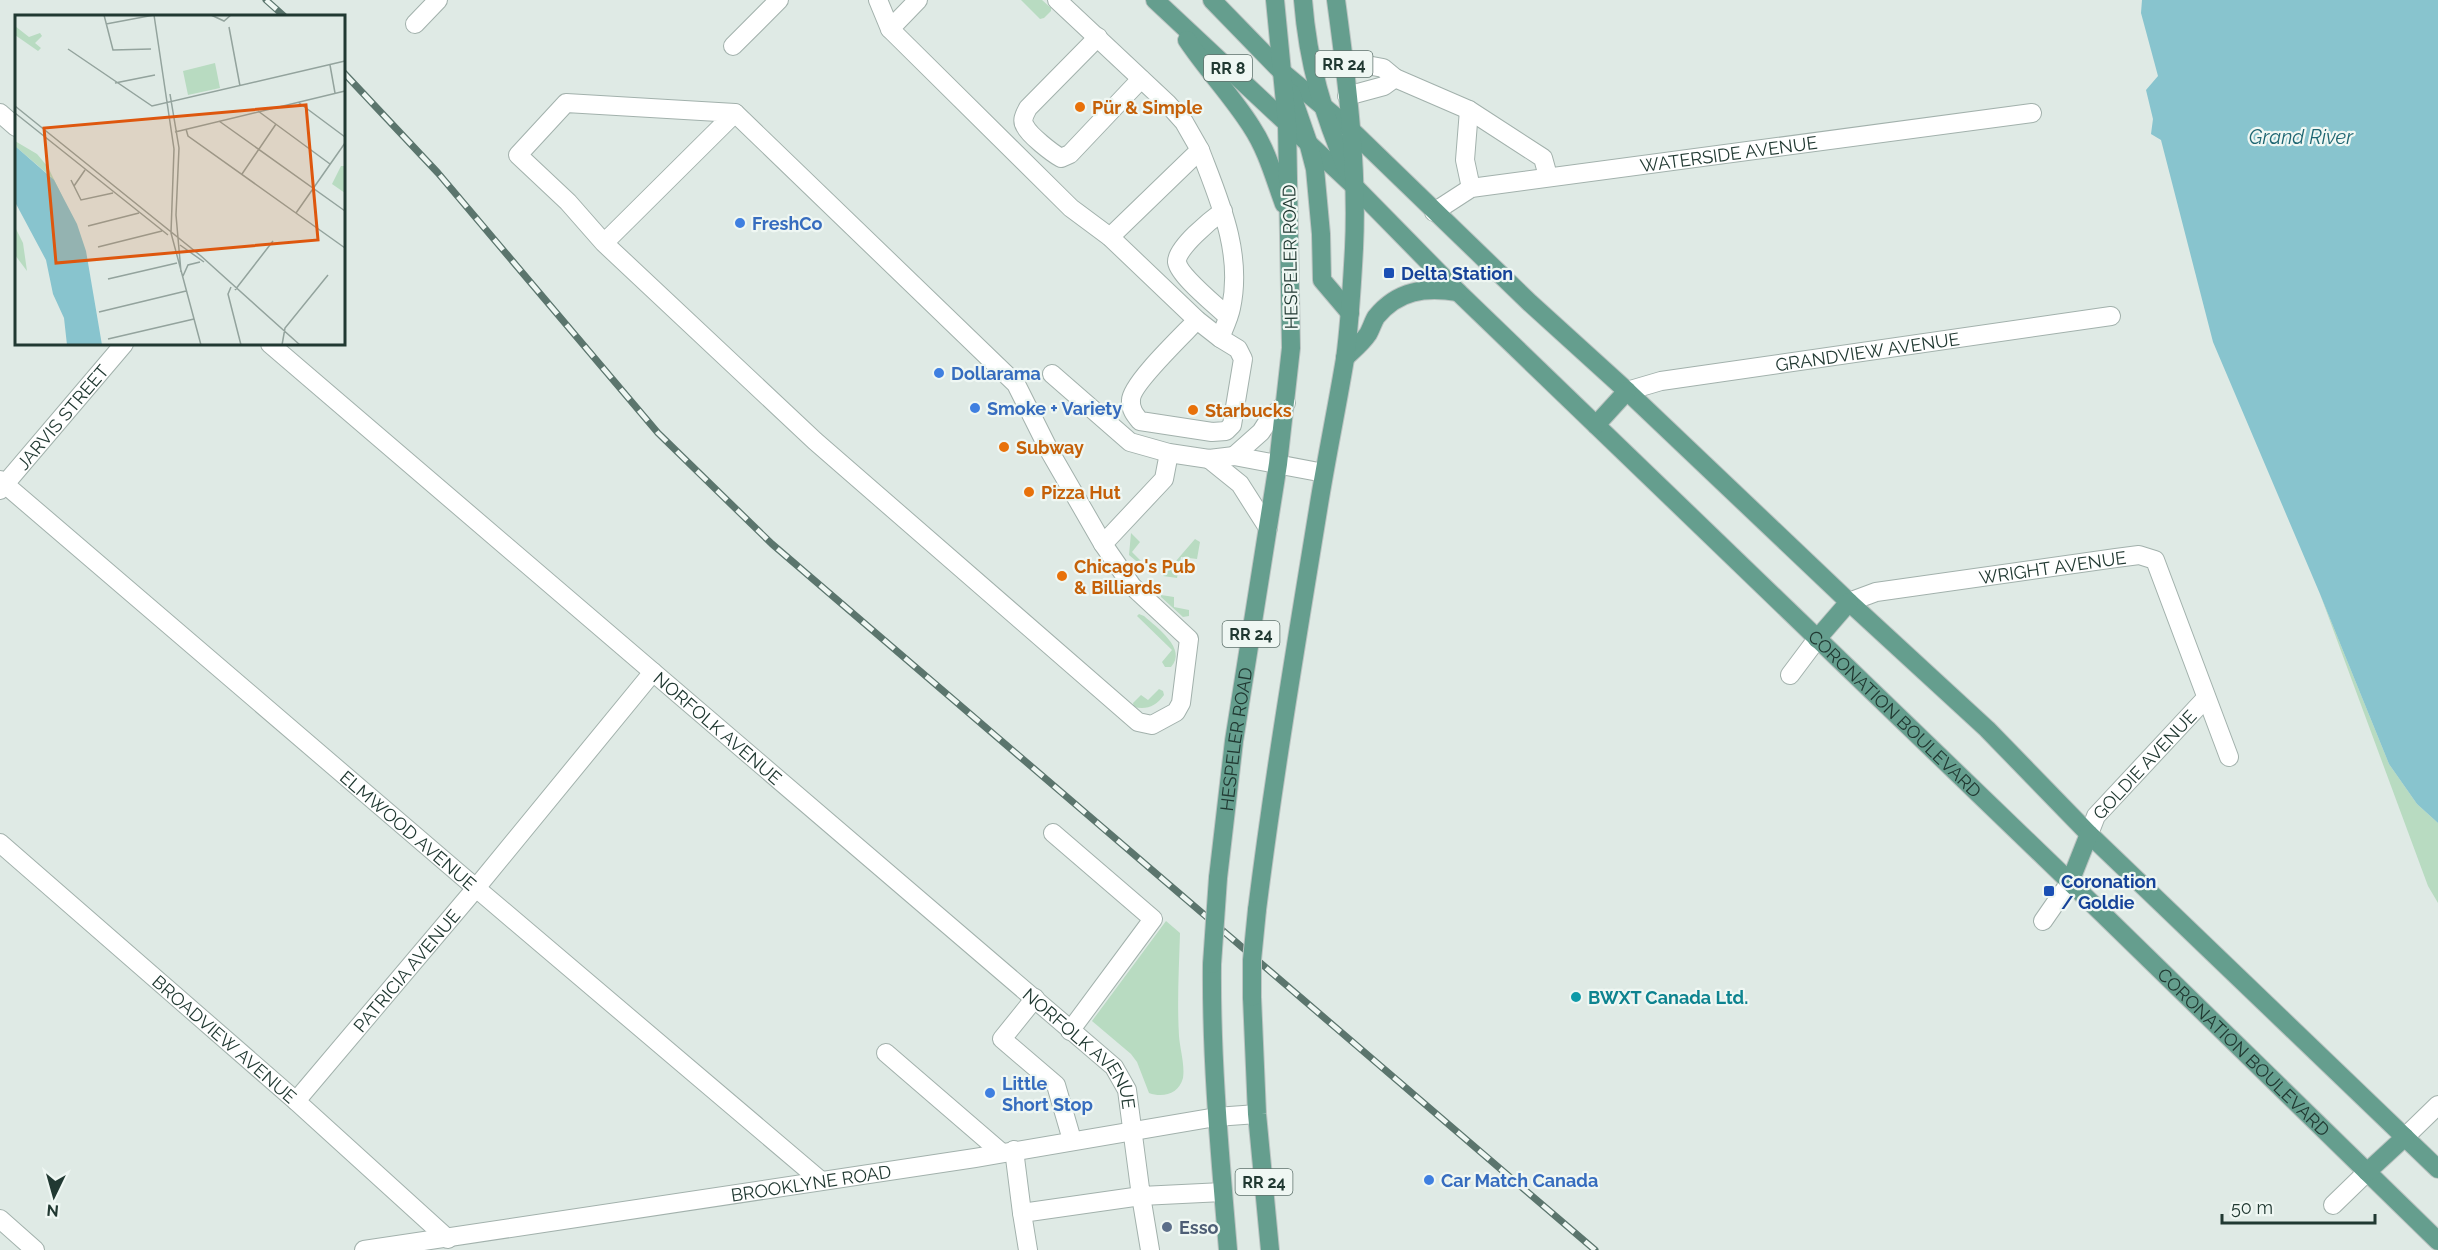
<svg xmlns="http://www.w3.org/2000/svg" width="2438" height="1250" font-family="Raleway,sans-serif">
<rect width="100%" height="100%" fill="#dfeae5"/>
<!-- green -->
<g fill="#b8dbc1">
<path d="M 1021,0 L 1042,0 L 1051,8 L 1051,11 L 1044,18 L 1040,19 Z"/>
<path d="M 1131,533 L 1140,542 L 1132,552 L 1143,563 L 1142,566 L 1129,555 Z"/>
<path d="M 1195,539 L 1200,542 L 1197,559 L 1181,557 L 1177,578 L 1163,576 Z"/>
<path d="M 2320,594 L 2389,764 L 2417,804 L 2438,823 L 2438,903 L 2428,886 Z"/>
<path d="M 1161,595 L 1174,597 L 1174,607 L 1189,610 L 1189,616 L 1183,617 L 1161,597 Z"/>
<path d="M 1139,614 L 1144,616 C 1156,627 1188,649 1171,667 L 1165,667 L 1162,662 L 1172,650 L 1137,616 Z"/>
<path d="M 1159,689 L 1163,691 L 1164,695 C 1156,706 1147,710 1134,707 L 1133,703 L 1141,695 L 1148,700 Z"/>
<path d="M 1166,921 L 1180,933 C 1179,967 1177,1002 1179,1036 C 1180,1049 1185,1065 1183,1078 C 1179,1094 1163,1098 1149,1093 L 1137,1062 L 1131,1054 L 1092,1021 Z"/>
</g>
<!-- water -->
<path fill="#88c4ce" d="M 2142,0 L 2438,0 L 2438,823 L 2417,804 L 2389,764 L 2320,594 L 2213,342 L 2161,140 L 2151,134 L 2153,119 L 2146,90 L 2158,76 L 2141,13 Z"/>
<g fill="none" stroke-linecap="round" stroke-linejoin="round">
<defs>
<g id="minor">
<path d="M 878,0 L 890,29 L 1071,208 L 1110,237 L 1197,320 L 1220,338 C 1224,328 1229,318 1231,308 C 1243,252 1219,200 1200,150"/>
<path d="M 1057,0 L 1167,103 L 1184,122 L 1200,150 L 1110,237"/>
<path d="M 415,24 L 438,0"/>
<path d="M 890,29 L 918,0"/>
<path d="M 1098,37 L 1028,108 C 1025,114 1021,120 1025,126 C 1029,135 1052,153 1061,158 L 1070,154 L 1141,79"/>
<path d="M 733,46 L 779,0"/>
<path d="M 1344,65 L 1367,65 L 1383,68 L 1395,78 L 1469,110 L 1543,158 L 1548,176"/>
<path d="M 1347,96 L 1384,86 L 1395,78"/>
<path d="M 1469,110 L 1465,160 L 1471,188"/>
<path d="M 0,113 L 16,127"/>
<path d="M 735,113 L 1016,384 L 1050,452 L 1103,544"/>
<path d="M 1223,211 C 1212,219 1176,248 1177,262 C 1179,276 1217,306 1228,317"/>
<path id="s1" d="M 1434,212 L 1471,188 L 2032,113"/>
<path d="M 604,243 L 568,202 L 518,155 L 566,103 L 735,113 L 604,243 L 815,441 L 1138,722 L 1152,725 L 1176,712 L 1181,703 L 1189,639 L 1132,586 L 1103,544 L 1164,479 L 1169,453"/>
<path d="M 1197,320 C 1184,334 1131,384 1131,400 C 1130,409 1135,415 1140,421 L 1212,432 L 1226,431 L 1232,425 L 1243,359 L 1238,349 L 1220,338"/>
<path id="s2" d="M 270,344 L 1114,1067 L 1127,1090 L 1141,1196 L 1223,1192"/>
<path d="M 1052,374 L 1130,442 L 1169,453 L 1209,459 L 1234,456 L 1324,473"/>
<path id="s3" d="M 1627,391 L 1661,381 L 2111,316"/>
<path d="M 1234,456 L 1261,432 L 1270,418 L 1286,403"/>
<path d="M 1209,459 L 1240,484 L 1268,528"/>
<path id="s4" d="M 0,480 L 476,888 L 820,1180"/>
<path id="s5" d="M 0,490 L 124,344"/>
<path id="s6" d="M 1849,602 L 1876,592 L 2116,558 L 2139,555 L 2155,560 L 2229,757"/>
<path d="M 1790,675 L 1817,639"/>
<path d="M 1053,833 L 1153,919 L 1070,1031"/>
<path id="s7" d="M 2089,834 L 2096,816 L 2206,698"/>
<path id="s8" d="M 0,843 L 296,1101 L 448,1239"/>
<path d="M 2043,921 L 2070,882"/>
<path d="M 1035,998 L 1002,1039 L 1056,1085 L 1072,1140"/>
<path d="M 886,1053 L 1002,1153"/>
<path id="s9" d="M 296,1101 L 476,888 L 653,672"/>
<path d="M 2405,1137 L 2438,1105"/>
<path d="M 1014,1150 L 1022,1213"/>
<path d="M 2333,1205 L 2367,1172"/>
<path d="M 0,1219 L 35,1250"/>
<path id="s10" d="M 364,1250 L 975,1158 L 1216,1117 L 1257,1114"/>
<path d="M 1028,1250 L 1022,1213 L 1141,1196 L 1150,1250"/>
</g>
<g id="major">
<path id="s11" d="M 1155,0 L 1353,185 L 1458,292 L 2070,882 L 2438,1241"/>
<path d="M 1212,0 L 1282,72 L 1349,128 L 1530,303 L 1627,391 L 1849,602 L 1987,729 L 2089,834 L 2438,1169"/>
<path d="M 1303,0 C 1308,64 1323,114 1348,172"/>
<path d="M 1187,40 C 1207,70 1232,96 1251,126 C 1267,150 1274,177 1284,204"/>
<path d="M 1291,93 L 1308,142 L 1315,169 L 1321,234 L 1322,280 L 1350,313"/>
<path d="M 1345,358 C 1352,351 1362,343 1368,334 C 1371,329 1373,322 1376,317 C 1398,290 1425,287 1458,292"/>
<path d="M 1596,425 L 1627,391"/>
<path d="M 1817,639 L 1849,602"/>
<path id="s12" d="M 1218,878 L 1234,741 L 1278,464 L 1291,348 L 1287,123 L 1275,0"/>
<path d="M 2070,882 L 2089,834"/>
<path d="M 1257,910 C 1274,774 1297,639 1319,504 C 1327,455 1337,407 1345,359 C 1350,322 1352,285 1354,248 C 1358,166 1347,81 1336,0"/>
<path d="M 1212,964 C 1211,1060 1220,1155 1228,1250"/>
<path d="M 1252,997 L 1257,1114 L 1270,1250"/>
<path d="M 2367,1172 L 2405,1137"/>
</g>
</defs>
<!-- minor casing -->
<use href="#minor" stroke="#a2b1ac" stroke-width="20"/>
<!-- major casing -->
<use href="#major" stroke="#bcc4c2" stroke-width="20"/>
<!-- minor -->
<use href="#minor" stroke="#fff" stroke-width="18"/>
<!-- major -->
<use href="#major" stroke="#659e8e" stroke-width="18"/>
<defs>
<g id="rail">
<path d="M 266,0 L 284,16"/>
<path d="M 344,73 L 438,173 L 658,433 L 772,544 L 1595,1250"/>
</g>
</defs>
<!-- rail casing -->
<use href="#rail" stroke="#5b756d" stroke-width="7"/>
<!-- rail -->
<use href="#rail" stroke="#eff7f3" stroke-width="4.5" stroke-dasharray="14" stroke-linecap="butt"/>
<defs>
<g id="major-bridge">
<path d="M 1212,964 L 1218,878"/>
<path d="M 1252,997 L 1252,960 L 1257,910"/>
</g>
</defs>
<!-- major-bridge casing -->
<use href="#major-bridge" stroke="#bcc4c2" stroke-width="20" stroke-linecap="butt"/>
<!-- major-bridge -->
<use href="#major-bridge" stroke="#659e8e" stroke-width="18"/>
</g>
<!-- markers -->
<g fill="#e8710a" stroke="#eff7f3" stroke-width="2">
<circle cx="1080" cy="107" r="6"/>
<circle cx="1193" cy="410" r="6"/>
<circle cx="1004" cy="447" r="6"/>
<circle cx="1029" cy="492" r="6"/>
<circle cx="1062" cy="576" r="6"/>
</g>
<g fill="#3f7fe0" stroke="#eff7f3" stroke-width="2">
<circle cx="740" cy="223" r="6"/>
<circle cx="939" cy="373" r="6"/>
<circle cx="975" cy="408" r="6"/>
<circle cx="990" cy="1093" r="6"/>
<circle cx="1429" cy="1180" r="6"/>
</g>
<g fill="#1a4fb4" stroke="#eff7f3" stroke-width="2">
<rect x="1383" y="267" width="12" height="12" rx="3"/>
<rect x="2043" y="885" width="12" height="12" rx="3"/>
</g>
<circle fill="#0f9aa8" stroke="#eff7f3" stroke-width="2" cx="1576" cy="997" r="6"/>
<circle fill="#5c6f8a" stroke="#eff7f3" stroke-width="2" cx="1167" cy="1227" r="6"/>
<g text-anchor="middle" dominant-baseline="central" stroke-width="4.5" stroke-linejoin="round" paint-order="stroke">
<!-- shield labels -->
<g fill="#eff7f3" stroke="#5f726c" stroke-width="1.5">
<rect x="1315.5" y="51" width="57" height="26" rx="4.5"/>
<rect x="1204" y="55" width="48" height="26" rx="4.5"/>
<rect x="1222.5" y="621" width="57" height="26" rx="4.5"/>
<rect x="1235.5" y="1169" width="57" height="26" rx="4.5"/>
</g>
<g font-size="16" font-weight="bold" fill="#213932">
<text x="1344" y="64">RR 24</text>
<text x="1228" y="68">RR 8</text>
<text x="1251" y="634">RR 24</text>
<text x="1264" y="1182">RR 24</text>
</g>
<!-- food labels -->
<g font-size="18" font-weight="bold" fill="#c56008" stroke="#eff7f3" text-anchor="start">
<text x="1092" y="107">Pür &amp; Simple</text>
<text x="1205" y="410">Starbucks</text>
<text x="1016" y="447">Subway</text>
<text x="1041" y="492">Pizza Hut</text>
<text x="1074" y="566">Chicago's Pub<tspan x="1074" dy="21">&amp; Billiards</tspan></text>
</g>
<!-- street labels -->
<g font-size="18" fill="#213932" stroke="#eff7f3">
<text stroke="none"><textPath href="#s1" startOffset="304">WATERSIDE AVENUE</textPath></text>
<text transform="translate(1290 257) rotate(-91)">HESPELER ROAD</text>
<text stroke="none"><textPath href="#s3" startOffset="244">GRANDVIEW AVENUE</textPath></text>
<text stroke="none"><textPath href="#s5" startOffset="96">JARVIS STREET</textPath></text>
<text stroke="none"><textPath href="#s6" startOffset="207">WRIGHT AVENUE</textPath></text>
<text stroke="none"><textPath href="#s11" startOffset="1028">CORONATION BOULEVARD</textPath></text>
<text stroke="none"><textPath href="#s2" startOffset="590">NORFOLK AVENUE</textPath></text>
<text stroke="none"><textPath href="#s12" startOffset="140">HESPELER ROAD</textPath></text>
<text stroke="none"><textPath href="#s7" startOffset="90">GOLDIE AVENUE</textPath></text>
<text stroke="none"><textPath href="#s4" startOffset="538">ELMWOOD AVENUE</textPath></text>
<text stroke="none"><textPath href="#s9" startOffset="171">PATRICIA AVENUE</textPath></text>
<text stroke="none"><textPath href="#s8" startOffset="298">BROADVIEW AVENUE</textPath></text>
<text stroke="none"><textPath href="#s2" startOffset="1076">NORFOLK AVENUE</textPath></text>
<text stroke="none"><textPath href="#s11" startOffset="1514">CORONATION BOULEVARD</textPath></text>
<text stroke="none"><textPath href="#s10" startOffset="452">BROOKLYNE ROAD</textPath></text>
</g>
<!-- shop labels -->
<g font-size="18" font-weight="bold" fill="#366cbe" stroke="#eff7f3" text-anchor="start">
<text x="752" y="223">FreshCo</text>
<text x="951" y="373">Dollarama</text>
<text x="987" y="408">Smoke + Variety</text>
<text x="1002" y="1083">Little<tspan x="1002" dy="21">Short Stop</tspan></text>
<text x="1441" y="1180">Car Match Canada</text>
</g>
<!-- transit labels -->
<g font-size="18" font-weight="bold" fill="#164399" stroke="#eff7f3" text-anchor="start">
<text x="1401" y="273">Delta Station</text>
<text x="2061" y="881">Coronation<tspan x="2061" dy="21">/ Goldie</tspan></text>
</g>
<!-- culture labels -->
<g font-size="18" font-weight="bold" fill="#0d838f" stroke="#eff7f3" text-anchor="start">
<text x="1588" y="997">BWXT Canada Ltd.</text>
</g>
<!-- service labels -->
<g font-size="18" font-weight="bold" fill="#4e5e75" stroke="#eff7f3" text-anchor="start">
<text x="1179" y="1227">Esso</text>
</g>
<!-- water labels -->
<g font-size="20" font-style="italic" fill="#1e6672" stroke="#eff7f3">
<text x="2301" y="137">Grand River</text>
</g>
</g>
<!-- overview -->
<g transform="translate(15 15)">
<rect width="330" height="330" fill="#dfeae5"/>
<path d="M 0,11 L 14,22 L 25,18 L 27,21 L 20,28 L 26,33 L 23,36 L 0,20 ZM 200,48 L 205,73 L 173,80 L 168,56 ZM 0,126 L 22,139 L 33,152 L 48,183 L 35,161 L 0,131 ZM 326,151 L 330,151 L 330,178 L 317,169 ZM 0,212 L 8,228 L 12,256 L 0,240 Z" fill="#b8dbc1"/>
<path d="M 0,131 L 39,165 L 62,209 L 71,236 L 87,330 L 52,330 L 49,303 L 38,279 L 31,245 L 0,187 Z" fill="#88c4ce"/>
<path fill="none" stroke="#93a39d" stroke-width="1.5" d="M 89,0 L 98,35 L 136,34M 139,0 L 159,134 L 156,218 L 186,330M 196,0 L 209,6 L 216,0M 91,9 L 139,0M 214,12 L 225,71M 53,34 L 137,91 L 330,46M 315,50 L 320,78M 100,68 L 140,60M 155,79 L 164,133 L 161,200 L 166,257M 283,87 L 330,122M 0,91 L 186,241 L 285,330M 243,96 L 315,149M 0,98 L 153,220M 204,106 L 330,196M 171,114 L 173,121 L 330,233M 160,117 L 330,76M 227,159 L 261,109M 56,165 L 66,185 L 98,178M 59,171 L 70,155M 281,198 L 330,128M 73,211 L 124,198M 165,230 L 189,247M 83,232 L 147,216M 168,261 L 173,250 L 185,247M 93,264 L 162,248M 216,272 L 213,279 L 226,330M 220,275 L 258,226M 84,297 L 171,276M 93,324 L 179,304M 267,330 L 270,313 L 313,260"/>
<path fill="#de570e" fill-opacity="0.15" stroke="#de570e" stroke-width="3" d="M 291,90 L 303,225 L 41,248 L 29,113 Z"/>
<rect width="330" height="330" fill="none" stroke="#213932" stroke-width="3"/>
</g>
<!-- north arrow -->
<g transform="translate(54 1196) rotate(185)" stroke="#eff7f3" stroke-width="4.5" paint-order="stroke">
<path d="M0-4.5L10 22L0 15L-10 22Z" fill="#213932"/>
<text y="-9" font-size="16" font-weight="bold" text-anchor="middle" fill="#213932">N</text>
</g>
<!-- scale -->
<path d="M2222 1214v9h153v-9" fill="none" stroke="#213932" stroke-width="3"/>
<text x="2231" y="1214" font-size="18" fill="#213932" stroke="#eff7f3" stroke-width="4.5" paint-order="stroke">50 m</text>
</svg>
